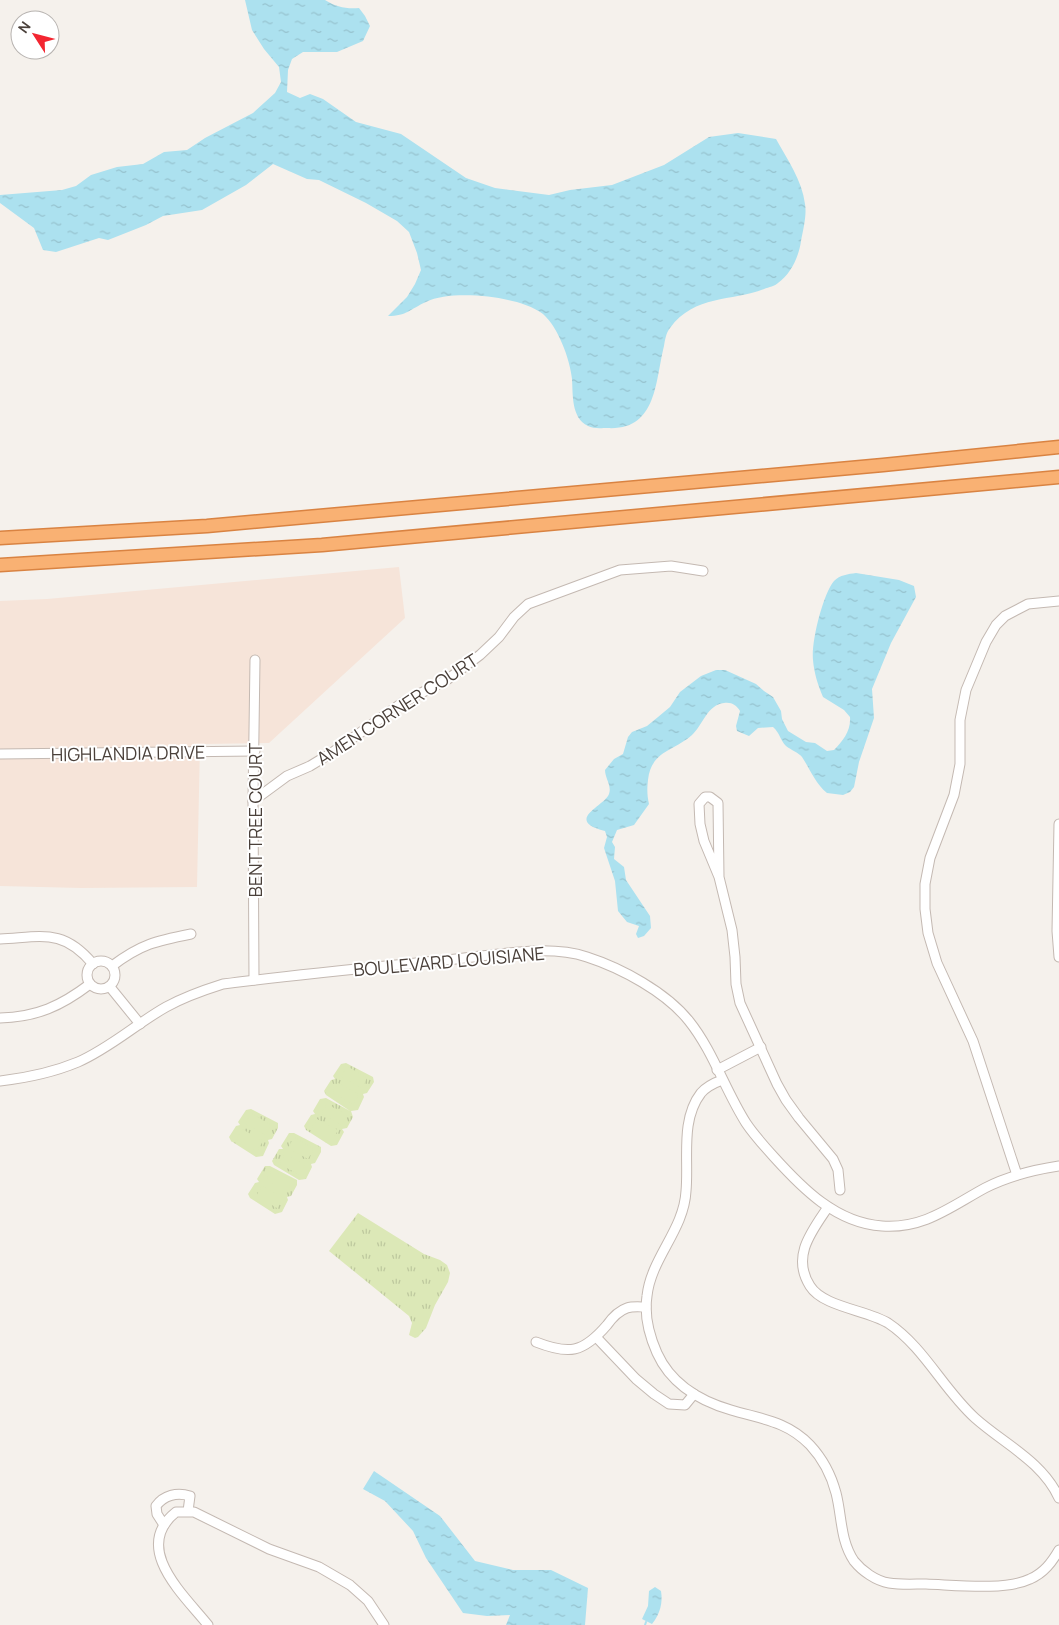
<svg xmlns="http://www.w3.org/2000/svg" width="1059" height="1625" font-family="Manrope,sans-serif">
<defs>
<pattern id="grass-tufts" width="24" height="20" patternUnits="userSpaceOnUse" patternTransform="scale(1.25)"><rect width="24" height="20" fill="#dce8b7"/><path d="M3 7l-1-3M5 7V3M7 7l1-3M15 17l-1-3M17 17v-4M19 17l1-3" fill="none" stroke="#bec89e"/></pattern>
<pattern id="water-ripples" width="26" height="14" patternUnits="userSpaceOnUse" patternTransform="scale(1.25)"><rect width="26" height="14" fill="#ace1ef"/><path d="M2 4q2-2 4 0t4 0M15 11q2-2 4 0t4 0" fill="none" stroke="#96c2ce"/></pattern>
</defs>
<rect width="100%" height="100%" fill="#f5f1ec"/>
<!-- commercial -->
<path fill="#f6e4d9" d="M 399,567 L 405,618 L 269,743 L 200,744 L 197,887 L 81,888 L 0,886 L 0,601 L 47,599 Z"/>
<!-- grass -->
<g fill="url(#grass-tufts)">
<path d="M 346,1063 L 373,1077 L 374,1082 L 367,1093 L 363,1094 L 364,1097 L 358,1110 L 351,1111 L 353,1117 L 347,1128 L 342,1129 L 344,1132 L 337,1145 L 331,1146 L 306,1130 L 304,1126 L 311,1115 L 315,1114 L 313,1111 L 320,1099 L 326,1098 L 350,1111 L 326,1095 L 324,1091 L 331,1080 L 335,1079 L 333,1076 L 341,1064 Z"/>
<path d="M 251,1109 L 278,1123 L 278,1128 L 272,1139 L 268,1140 L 269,1143 L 263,1156 L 256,1157 L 231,1141 L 229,1137 L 236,1126 L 240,1125 L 238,1122 L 246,1110 Z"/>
<path d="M 289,1133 L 294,1133 L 321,1147 L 321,1152 L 315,1163 L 311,1164 L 312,1167 L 306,1179 L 299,1180 L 274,1165 L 272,1161 L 279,1149 L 283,1149 L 281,1146 Z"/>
<path d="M 265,1166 L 270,1166 L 297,1180 L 297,1185 L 291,1196 L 287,1197 L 288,1200 L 282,1212 L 275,1214 L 250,1198 L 248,1194 L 255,1183 L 259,1182 L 257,1179 Z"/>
<path d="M 358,1213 L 424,1254 L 440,1260 L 447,1265 L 450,1273 L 448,1282 L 435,1305 L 426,1328 L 418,1337 L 415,1338 L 409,1335 L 412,1323 L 409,1316 L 329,1251 Z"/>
</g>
<!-- garden -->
<g fill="#dce8b7">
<path d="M 347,1066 L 367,1078 L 362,1088 L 341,1077 Z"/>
<path d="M 338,1083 L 359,1094 L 353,1104 L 332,1093 Z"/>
<path d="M 327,1104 L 347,1115 L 342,1125 L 321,1114 Z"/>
<path d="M 251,1113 L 271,1125 L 266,1135 L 245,1124 Z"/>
<path d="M 317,1119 L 338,1130 L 332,1141 L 311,1129 Z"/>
<path d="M 242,1129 L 263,1141 L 257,1151 L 236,1140 Z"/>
<path d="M 294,1137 L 314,1149 L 308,1159 L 288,1148 Z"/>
<path d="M 285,1154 L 305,1165 L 300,1175 L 279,1164 Z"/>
<path d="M 272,1170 L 292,1181 L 287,1192 L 266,1180 Z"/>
<path d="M 262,1186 L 283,1197 L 277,1208 L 256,1196 Z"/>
</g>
<!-- water -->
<g fill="url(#water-ripples)">
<path d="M 245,0 L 325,0 C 336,7 346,9 359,8 L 365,16 L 370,26 L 363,41 L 337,52 L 303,52 L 292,59 L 288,70 L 287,92 L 300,98 L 310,94 L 323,99 L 356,122 L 401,134 L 466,178 L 495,188 L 549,195 L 570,190 L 612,185 L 664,165 L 709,137 L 738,133 L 776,139 C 787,159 802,180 805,204 C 807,215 803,230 801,241 C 799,256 791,274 778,283 C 775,286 769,287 764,289 C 731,302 695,294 670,328 C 666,333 665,340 664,346 C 655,382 657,431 607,428 C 602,428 593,429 588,426 C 571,418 573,394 572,379 C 570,359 558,327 543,314 C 534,307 519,302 508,300 C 486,295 446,292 426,302 C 410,309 407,316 388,316 L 407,297 L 415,284 L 421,270 L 417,253 L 409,232 L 397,221 L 366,203 L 319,180 L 307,179 L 273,164 L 246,185 L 202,210 L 163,216 L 146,225 L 108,240 L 99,238 L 56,252 L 43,250 L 34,228 L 0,203 L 0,195 L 62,190 L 76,186 L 91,175 L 117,167 L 143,164 L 164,152 L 187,150 L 205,138 L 253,113 L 275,93 L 281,82 L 279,67 L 264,49 L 252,30 Z"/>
<path d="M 856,573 L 899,580 L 914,586 L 916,597 L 891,643 L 872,689 L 874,718 L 859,762 L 854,787 L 850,792 L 843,795 L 827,793 C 815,783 810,769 802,757 C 799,753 791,750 786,746 C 780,740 780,733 773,727 L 758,728 L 749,736 L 737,731 L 736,726 L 740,711 C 736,705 732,702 724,703 C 707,705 703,725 692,735 C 674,751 651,751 648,780 C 647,789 647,795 649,804 L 634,825 L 617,830 L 612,842 L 615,847 L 614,859 L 624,867 L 626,880 L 650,916 L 651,928 L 644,936 L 638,938 L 636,934 L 639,926 L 627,922 L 618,911 L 615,881 L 604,848 L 607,837 L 605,831 C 563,820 605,806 609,794 C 612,786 605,778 605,770 L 614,759 L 623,754 L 628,737 L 632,732 L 647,726 L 658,717 L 670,707 L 680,692 L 701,676 L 716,670 L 725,670 L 756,684 L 764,691 L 773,697 L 781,711 L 782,719 L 788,731 L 806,742 L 815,743 L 827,751 L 834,750 C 843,741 851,731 850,717 L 844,710 L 823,697 C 818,685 814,673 813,660 C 811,642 823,594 834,581 C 840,575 848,574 856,573 Z"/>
<path d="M 374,1471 L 440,1516 L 475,1561 L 513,1570 L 551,1570 L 588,1588 L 585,1625 L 506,1625 L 510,1615 L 487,1616 L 463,1613 L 426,1558 L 413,1531 L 385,1501 L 363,1489 Z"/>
<path d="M 655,1587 L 661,1591 C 663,1603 660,1614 652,1624 L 642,1619 L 648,1606 L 649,1591 Z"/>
</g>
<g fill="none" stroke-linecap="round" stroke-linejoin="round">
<!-- stream -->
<path stroke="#ace1ef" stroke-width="2" d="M 645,1625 L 646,1622"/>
<defs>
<g id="minor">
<path d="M 0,754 L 255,751"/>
<path d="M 253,801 L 287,776 L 310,766 L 333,752 L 402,703 L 448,679 L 480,655 L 499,637 L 514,617 L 528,604 L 620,570 L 671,566 L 703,571"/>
<path d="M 1059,824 L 1057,931 L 1059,957"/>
<path d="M 719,877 L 718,803 L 710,797 L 705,797 L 699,804 L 700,824 L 704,841 L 719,877 L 732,930 L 735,957 L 736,984 L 740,1003 L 777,1084 L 786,1100 L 799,1118 L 833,1159 L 838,1170 L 840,1190"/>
<path d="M 0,939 C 42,937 63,928 93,964"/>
<circle cx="101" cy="975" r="14"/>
<path d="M 112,966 C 141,944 156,941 191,934"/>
<path d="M 254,980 L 253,801 L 255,660"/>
<path d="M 110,987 L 140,1024"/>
<path d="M 0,1018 C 37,1017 61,1006 90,984"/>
<path d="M 717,1070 L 761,1047"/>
<path d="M 722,1080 C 714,1083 706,1087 701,1093 C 680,1120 689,1160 686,1191 C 684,1230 651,1258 647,1296 C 644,1316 649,1335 657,1353 C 671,1384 700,1401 731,1410 C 761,1419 787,1421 810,1445 C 823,1459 831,1474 836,1493 C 842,1516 840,1540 854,1561 C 862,1571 876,1581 889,1583 C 901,1585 914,1584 926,1584 C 955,1585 1005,1591 1030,1579 C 1044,1573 1052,1562 1059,1550"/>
<path d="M 0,1081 C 26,1078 54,1072 78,1062 C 110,1048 136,1024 166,1007 C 184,997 204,990 223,984 C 301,974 378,967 456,959 C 496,955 548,944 587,957 C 621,968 666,992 689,1021 C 713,1051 725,1090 746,1123 C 754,1135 764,1146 774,1157 C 802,1188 836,1223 882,1226 C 924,1229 950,1207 985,1188 C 1008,1176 1033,1170 1059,1166"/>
<path d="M 1017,1175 L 973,1041 L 937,963 L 928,933 L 925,909 L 925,884 L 930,858 L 954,795 L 960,764 L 960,720 L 966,690 L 986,642 L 996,625 L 1005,616 L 1028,604 L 1059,601"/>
<path d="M 828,1207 C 812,1231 791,1256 810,1286 C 823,1307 867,1310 888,1323 C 924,1347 943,1389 975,1418 C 1004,1444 1042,1461 1059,1498"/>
<path d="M 596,1337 L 636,1379 L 654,1394 L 669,1404 L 685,1405 L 694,1394"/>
<path d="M 536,1342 C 569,1355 583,1353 607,1325 C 612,1318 618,1311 627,1308 C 633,1306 640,1307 646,1307"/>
<path d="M 164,1525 L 157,1514 L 156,1506 C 164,1495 177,1492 190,1496 L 188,1511"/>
<path d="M 208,1625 C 184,1595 131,1548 176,1512 L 194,1512 L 269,1549 L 319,1567 L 350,1585 L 368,1601 L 384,1625"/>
</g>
<g id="highway">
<path d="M 0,538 L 207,526 L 883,465 L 1059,447"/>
<path d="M 0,565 L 322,545 L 1059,477"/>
</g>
</defs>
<!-- minor casing -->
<use href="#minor" stroke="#c4b9b2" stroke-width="11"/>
<!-- highway casing -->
<use href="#highway" stroke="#d98342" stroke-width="15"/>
<!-- minor -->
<use href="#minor" stroke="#fff" stroke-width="9"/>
<!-- highway -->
<use href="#highway" stroke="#f9b173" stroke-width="12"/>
</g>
<g text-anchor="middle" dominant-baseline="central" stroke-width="4" stroke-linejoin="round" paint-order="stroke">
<!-- street labels -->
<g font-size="18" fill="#4a403a" stroke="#fff">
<text transform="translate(397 709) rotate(-33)">AMEN CORNER COURT</text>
<text transform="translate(128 753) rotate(-1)">HIGHLANDIA DRIVE</text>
<text transform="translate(255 820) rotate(-90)">BENT TREE COURT</text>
<text transform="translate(449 961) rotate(-5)">BOULEVARD LOUISIANE</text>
</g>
</g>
<!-- north arrow -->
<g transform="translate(35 35) rotate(306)"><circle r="24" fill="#ffffff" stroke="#b7b3b0"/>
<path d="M0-4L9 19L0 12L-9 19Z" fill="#f32631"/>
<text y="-8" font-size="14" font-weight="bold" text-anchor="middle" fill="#4a403a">N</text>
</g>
</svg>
